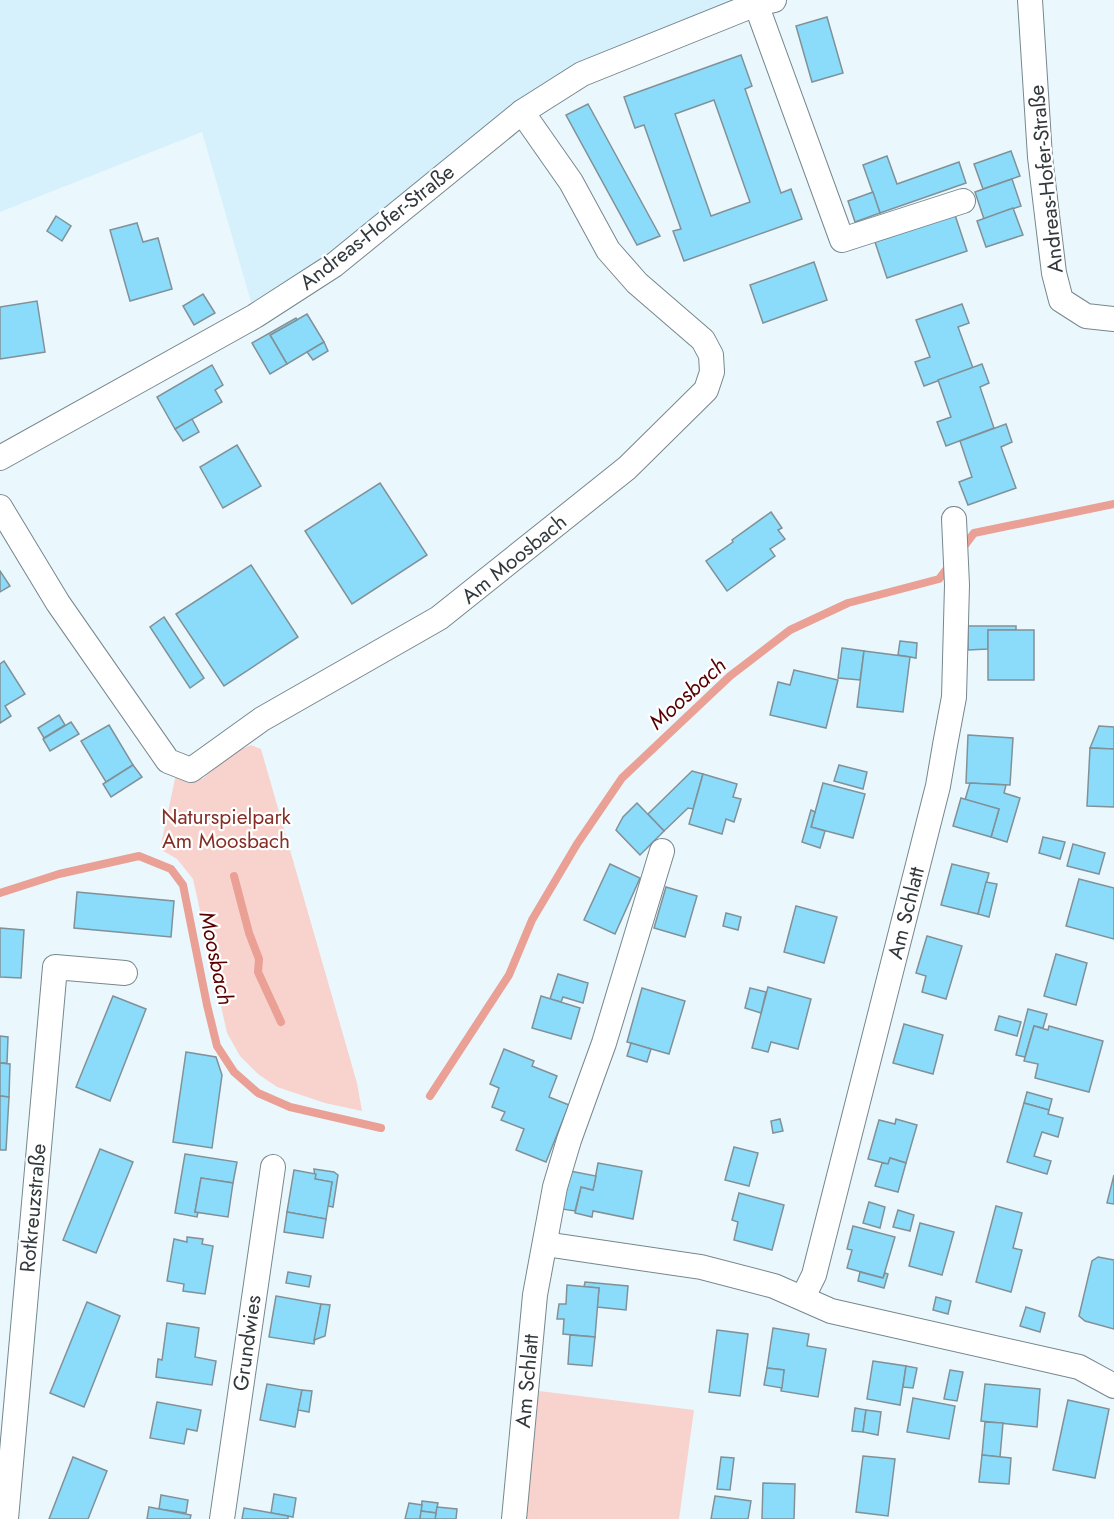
<svg xmlns="http://www.w3.org/2000/svg" width="1114" height="1519" font-family="Jost,sans-serif">
<rect width="100%" height="100%" fill="#eaf8fe"/>
<!-- built -->
<path fill="#d7f1fc" d="M 0,0 L 774,0 L 582,74 L 255,316 L 202,132 L 0,212 Z"/>
<!-- green -->
<g fill="#f8d3cd">
<path d="M 251,745 L 261,749 L 357,1083 L 362,1111 L 325,1103 L 277,1087 L 258,1074 L 240,1056 L 227,1033 L 193,879 L 177,859 L 160,849 L 178,765 L 191,770 L 202,779 L 234,753 Z"/>
<path d="M 539,1391 L 694,1410 L 679,1519 L 526,1519 Z"/>
</g>
<g fill="none" stroke-linecap="round" stroke-linejoin="round">
<!-- stream -->
<g stroke="#eaa094" stroke-width="8">
<path d="M 962,549 L 974,533 L 1114,504"/>
<path d="M 234,876 L 249,933 L 259,959 L 258,972 L 281,1022"/>
<path d="M 0,893 L 59,874 L 139,856 L 171,869 L 183,885 L 207,1005 L 217,1046 L 234,1072 L 258,1093 L 290,1107 L 381,1128"/>
<path d="M 430,1096 L 509,975 L 532,920 L 577,844 L 622,778 L 730,676 L 790,630 L 848,603 L 939,579 L 949,566"/>
</g>
</g>
<!-- building -->
<g fill="#8bdcfa" stroke="#819198" stroke-width="1.5" fill-rule="evenodd">
<path d="M 827,17 L 843,73 L 812,82 L 796,26 Z"/>
<path d="M 741,55 L 752,86 L 745,89 L 781,193 L 791,189 L 802,219 L 684,261 L 673,231 L 681,229 L 644,125 L 635,128 L 624,97 ZM 714,100 L 750,202 L 711,216 L 675,114 Z"/>
<path d="M 588,104 L 660,236 L 637,245 L 566,115 Z"/>
<path d="M 1011,151 L 1020,176 L 983,189 L 974,164 Z"/>
<path d="M 887,156 L 897,184 L 959,162 L 966,183 L 880,213 L 863,165 Z"/>
<path d="M 1012,179 L 1021,206 L 984,219 L 975,192 Z"/>
<path d="M 873,192 L 880,213 L 855,222 L 848,201 Z"/>
<path d="M 1013,208 L 1023,235 L 986,247 L 977,221 Z"/>
<path d="M 955,215 L 967,251 L 887,278 L 875,242 Z"/>
<path d="M 56,216 L 71,226 L 62,241 L 47,231 Z"/>
<path d="M 137,223 L 143,242 L 158,238 L 172,289 L 130,301 L 110,230 Z"/>
<path d="M 814,262 L 827,300 L 763,323 L 750,285 Z"/>
<path d="M 203,294 L 215,313 L 194,325 L 183,306 Z"/>
<path d="M 37,301 L 45,352 L 0,359 L 0,307 Z"/>
<path d="M 962,304 L 969,323 L 958,327 L 973,368 L 924,386 L 915,362 L 930,357 L 916,320 Z"/>
<path d="M 307,314 L 324,342 L 287,364 L 270,335 Z"/>
<path d="M 296,318 L 297,320 L 270,335 L 287,364 L 270,374 L 252,343 Z"/>
<path d="M 324,342 L 328,351 L 313,360 L 307,352 Z"/>
<path d="M 982,364 L 989,383 L 980,387 L 994,428 L 946,446 L 937,422 L 951,417 L 938,380 Z"/>
<path d="M 212,365 L 223,385 L 215,390 L 222,402 L 175,429 L 157,397 Z"/>
<path d="M 192,419 L 199,432 L 183,441 L 175,429 Z"/>
<path d="M 1006,424 L 1012,442 L 1001,447 L 1016,488 L 968,505 L 959,482 L 972,477 L 960,441 Z"/>
<path d="M 237,445 L 261,486 L 223,508 L 200,467 Z"/>
<path d="M 380,483 L 427,555 L 352,604 L 305,531 Z"/>
<path d="M 771,512 L 782,528 L 778,530 L 785,539 L 770,549 L 775,556 L 727,591 L 706,561 L 733,542 L 732,540 Z"/>
<path d="M 251,565 L 298,637 L 224,686 L 176,614 Z"/>
<path d="M 0,571 L 10,586 L 0,592 Z"/>
<path d="M 164,617 L 204,678 L 190,688 L 150,627 Z"/>
<path d="M 968,626 L 1016,626 L 1016,630 L 988,630 L 988,649 L 968,650 Z"/>
<rect x="988" y="630" width="46" height="50"/>
<path d="M 900,641 L 917,643 L 916,658 L 898,655 Z"/>
<path d="M 842,648 L 864,651 L 860,680 L 838,678 Z"/>
<path d="M 864,651 L 910,657 L 903,712 L 857,707 Z"/>
<path d="M 4,661 L 25,694 L 5,706 L 11,716 L 0,723 L 0,664 Z"/>
<path d="M 794,670 L 838,680 L 826,728 L 770,715 L 778,682 L 790,685 Z"/>
<path d="M 59,715 L 65,725 L 44,738 L 38,728 Z"/>
<path d="M 71,722 L 79,734 L 50,751 L 43,739 Z"/>
<path d="M 109,725 L 133,765 L 106,782 L 81,741 Z"/>
<path d="M 1099,726 L 1114,727 L 1114,749 L 1090,748 Z"/>
<path d="M 968,735 L 1013,738 L 1010,785 L 966,783 Z"/>
<path d="M 1090,748 L 1114,749 L 1114,807 L 1087,806 Z"/>
<path d="M 133,765 L 142,777 L 111,797 L 103,784 Z"/>
<path d="M 839,765 L 867,772 L 863,789 L 834,781 Z"/>
<path d="M 692,771 L 703,774 L 693,809 L 688,808 L 664,831 L 648,814 Z"/>
<path d="M 703,774 L 737,784 L 733,797 L 741,799 L 734,822 L 726,819 L 722,834 L 689,824 Z"/>
<path d="M 823,783 L 865,794 L 853,838 L 811,827 Z"/>
<path d="M 970,783 L 1006,785 L 1004,793 L 1020,798 L 1007,842 L 991,837 L 999,809 L 965,800 Z"/>
<path d="M 961,798 L 999,809 L 991,837 L 953,826 Z"/>
<path d="M 637,803 L 664,831 L 640,855 L 616,830 L 623,817 Z"/>
<path d="M 811,810 L 815,812 L 811,827 L 825,831 L 820,848 L 802,842 Z"/>
<path d="M 1043,837 L 1065,842 L 1060,859 L 1039,853 Z"/>
<path d="M 1073,844 L 1105,853 L 1099,874 L 1067,866 Z"/>
<path d="M 610,864 L 640,878 L 615,934 L 584,920 Z"/>
<path d="M 952,864 L 989,873 L 978,914 L 941,905 Z"/>
<path d="M 1079,879 L 1114,888 L 1114,939 L 1066,926 Z"/>
<path d="M 986,882 L 997,884 L 989,917 L 978,914 Z"/>
<path d="M 666,887 L 697,896 L 685,937 L 654,928 Z"/>
<path d="M 77,892 L 174,901 L 171,937 L 74,928 Z"/>
<path d="M 796,906 L 837,917 L 824,963 L 784,952 Z"/>
<path d="M 726,913 L 741,917 L 738,930 L 723,926 Z"/>
<path d="M 0,928 L 24,930 L 21,978 L 0,977 Z"/>
<path d="M 927,936 L 962,946 L 946,999 L 922,992 L 926,976 L 916,973 Z"/>
<path d="M 1056,954 L 1087,963 L 1076,1005 L 1044,996 Z"/>
<path d="M 558,974 L 588,983 L 583,1003 L 563,997 L 561,1002 L 550,999 Z"/>
<path d="M 768,987 L 811,999 L 798,1049 L 771,1042 L 768,1052 L 752,1048 Z"/>
<path d="M 642,988 L 685,1001 L 669,1054 L 627,1042 Z"/>
<path d="M 750,988 L 766,992 L 761,1013 L 745,1008 Z"/>
<path d="M 113,996 L 146,1009 L 110,1101 L 76,1087 Z"/>
<path d="M 541,996 L 580,1008 L 571,1039 L 532,1028 Z"/>
<path d="M 1028,1009 L 1047,1014 L 1043,1028 L 1034,1026 L 1025,1057 L 1016,1055 Z"/>
<path d="M 999,1016 L 1021,1022 L 1017,1036 L 995,1030 Z"/>
<path d="M 904,1024 L 943,1035 L 933,1074 L 893,1063 Z"/>
<path d="M 1034,1026 L 1048,1030 L 1049,1026 L 1103,1041 L 1089,1092 L 1035,1078 L 1038,1064 L 1024,1061 Z"/>
<path d="M 0,1036 L 8,1037 L 7,1063 L 0,1063 Z"/>
<path d="M 631,1043 L 651,1049 L 647,1062 L 627,1056 Z"/>
<path d="M 504,1049 L 534,1061 L 532,1066 L 557,1076 L 549,1097 L 569,1105 L 546,1162 L 516,1150 L 524,1129 L 501,1120 L 505,1112 L 492,1107 L 499,1088 L 490,1084 Z"/>
<path d="M 186,1052 L 216,1057 L 222,1075 L 212,1148 L 173,1142 Z"/>
<path d="M 0,1063 L 10,1064 L 9,1097 L 0,1096 Z"/>
<path d="M 1027,1092 L 1052,1099 L 1049,1110 L 1024,1103 Z"/>
<path d="M 0,1096 L 9,1097 L 6,1150 L 0,1150 Z"/>
<path d="M 1024,1103 L 1049,1110 L 1048,1114 L 1063,1118 L 1058,1137 L 1042,1132 L 1034,1156 L 1051,1161 L 1047,1174 L 1007,1162 Z"/>
<path d="M 780,1119 L 783,1131 L 773,1133 L 771,1121 Z"/>
<path d="M 896,1119 L 917,1125 L 906,1163 L 890,1158 L 888,1164 L 868,1159 L 879,1120 L 895,1124 Z"/>
<path d="M 734,1147 L 758,1153 L 749,1186 L 725,1180 Z"/>
<path d="M 100,1149 L 133,1162 L 96,1253 L 63,1240 Z"/>
<path d="M 185,1154 L 237,1162 L 233,1183 L 201,1178 L 195,1212 L 198,1212 L 197,1217 L 175,1213 Z"/>
<path d="M 890,1158 L 906,1163 L 898,1192 L 875,1186 L 882,1163 L 888,1164 Z"/>
<path d="M 598,1163 L 642,1171 L 633,1219 L 593,1211 L 592,1217 L 575,1213 L 581,1187 L 593,1190 Z"/>
<path d="M 314,1169 L 334,1172 L 338,1175 L 333,1207 L 328,1206 L 332,1182 L 315,1179 Z"/>
<path d="M 294,1170 L 316,1174 L 315,1179 L 332,1182 L 326,1219 L 287,1212 Z"/>
<path d="M 570,1171 L 596,1176 L 593,1190 L 581,1187 L 575,1211 L 562,1209 Z"/>
<path d="M 1114,1175 L 1114,1204 L 1107,1203 Z"/>
<path d="M 201,1178 L 233,1183 L 228,1217 L 195,1212 Z"/>
<path d="M 739,1193 L 784,1205 L 772,1250 L 734,1240 L 738,1222 L 732,1220 Z"/>
<path d="M 869,1202 L 885,1207 L 880,1228 L 863,1223 Z"/>
<path d="M 996,1206 L 1022,1213 L 1013,1248 L 1022,1250 L 1011,1292 L 976,1282 Z"/>
<path d="M 898,1210 L 914,1215 L 910,1231 L 893,1227 Z"/>
<path d="M 287,1212 L 326,1219 L 323,1238 L 284,1232 Z"/>
<path d="M 920,1223 L 954,1232 L 942,1275 L 909,1266 Z"/>
<path d="M 853,1226 L 895,1237 L 883,1278 L 847,1268 L 852,1250 L 847,1249 Z"/>
<path d="M 187,1237 L 203,1239 L 202,1244 L 213,1246 L 205,1294 L 183,1291 L 184,1284 L 167,1281 L 174,1239 L 187,1242 Z"/>
<path d="M 1098,1257 L 1114,1260 L 1114,1329 L 1085,1321 L 1079,1316 L 1092,1261 Z"/>
<path d="M 288,1272 L 311,1276 L 309,1287 L 286,1283 Z"/>
<path d="M 860,1272 L 883,1278 L 885,1273 L 888,1274 L 884,1288 L 858,1281 Z"/>
<path d="M 585,1282 L 628,1286 L 626,1310 L 597,1307 L 599,1288 L 584,1287 Z"/>
<path d="M 567,1285 L 599,1288 L 595,1337 L 563,1334 L 564,1319 L 557,1319 L 559,1304 L 566,1304 Z"/>
<path d="M 276,1296 L 321,1304 L 314,1344 L 269,1337 Z"/>
<path d="M 936,1297 L 951,1301 L 948,1314 L 933,1310 Z"/>
<path d="M 87,1302 L 120,1316 L 84,1407 L 50,1393 Z"/>
<path d="M 321,1304 L 330,1305 L 325,1336 L 314,1340 Z"/>
<path d="M 1026,1307 L 1045,1313 L 1040,1332 L 1020,1326 Z"/>
<path d="M 167,1323 L 199,1328 L 195,1357 L 216,1361 L 212,1385 L 156,1377 L 158,1359 L 162,1360 Z"/>
<path d="M 773,1328 L 809,1334 L 807,1346 L 826,1349 L 818,1397 L 781,1391 L 784,1370 L 767,1368 Z"/>
<path d="M 717,1330 L 748,1334 L 740,1396 L 709,1392 Z"/>
<path d="M 570,1335 L 595,1337 L 592,1366 L 568,1364 Z"/>
<path d="M 873,1361 L 906,1366 L 900,1405 L 867,1399 Z"/>
<path d="M 906,1366 L 917,1368 L 913,1388 L 903,1387 Z"/>
<path d="M 767,1368 L 784,1370 L 782,1388 L 764,1385 Z"/>
<path d="M 950,1370 L 963,1372 L 957,1401 L 944,1399 Z"/>
<path d="M 267,1384 L 302,1390 L 295,1427 L 260,1420 Z"/>
<path d="M 985,1384 L 1040,1389 L 1037,1427 L 981,1421 Z"/>
<path d="M 302,1390 L 312,1391 L 309,1412 L 298,1410 Z"/>
<path d="M 913,1398 L 955,1406 L 949,1439 L 907,1432 Z"/>
<path d="M 1068,1400 L 1109,1409 L 1095,1478 L 1053,1470 Z"/>
<path d="M 157,1402 L 201,1410 L 197,1431 L 187,1429 L 184,1444 L 150,1438 Z"/>
<path d="M 855,1408 L 866,1410 L 863,1432 L 852,1431 Z"/>
<path d="M 866,1410 L 881,1412 L 878,1435 L 863,1432 Z"/>
<path d="M 985,1422 L 1003,1423 L 1000,1457 L 982,1455 Z"/>
<path d="M 982,1455 L 1011,1458 L 1009,1484 L 979,1482 Z"/>
<path d="M 863,1456 L 895,1459 L 888,1516 L 856,1512 Z"/>
<path d="M 73,1457 L 107,1471 L 88,1519 L 49,1519 Z"/>
<path d="M 721,1457 L 734,1458 L 730,1490 L 717,1489 Z"/>
<path d="M 763,1483 L 795,1484 L 794,1519 L 762,1519 Z"/>
<path d="M 274,1494 L 296,1498 L 293,1517 L 271,1513 Z"/>
<path d="M 161,1495 L 188,1500 L 186,1513 L 159,1509 Z"/>
<path d="M 715,1496 L 751,1501 L 748,1519 L 711,1519 Z"/>
<path d="M 422,1501 L 438,1503 L 436,1513 L 421,1511 Z"/>
<path d="M 409,1503 L 422,1505 L 420,1519 L 405,1519 Z"/>
<path d="M 149,1507 L 191,1515 L 190,1519 L 147,1519 Z"/>
<path d="M 437,1507 L 457,1509 L 456,1519 L 435,1519 Z"/>
<path d="M 244,1508 L 288,1516 L 288,1519 L 242,1519 Z"/>
<path d="M 421,1511 L 436,1513 L 435,1519 L 420,1519 Z"/>
</g>
<g fill="none" stroke-linecap="round" stroke-linejoin="round">
<defs>
<g id="street">
<path d="M 1030,0 L 1040,157 L 1054,273 L 1061,300 L 1086,316 L 1114,319"/>
<path d="M 756,4 L 842,240 L 963,201"/>
<path d="M 0,458 L 255,316 L 334,265 L 522,112 L 582,74 L 756,4 L 774,0"/>
<path d="M 0,507 L 58,603 L 168,761 L 191,770 L 262,719 L 439,618 L 627,468 L 706,390 L 712,372 L 711,355 L 703,340 L 637,283 L 608,250 L 571,182 L 522,112"/>
<path d="M 545,1244 L 701,1267 L 774,1286 L 831,1311 L 1079,1367 L 1114,1386"/>
<path d="M 803,1297 L 814,1275 L 938,786 L 945,745 L 954,697 L 957,585 L 954,519"/>
<path d="M 6,1519 L 55,967 L 125,973"/>
<path d="M 222,1519 L 273,1167"/>
<path d="M 514,1519 L 535,1295 L 555,1187 L 569,1140 L 604,1043 L 662,851"/>
</g>
</defs>
<!-- street casing -->
<use href="#street" stroke="#77878e" stroke-width="26"/>
<!-- street -->
<use href="#street" stroke="#fff" stroke-width="24"/>
</g>
<g text-anchor="middle" dominant-baseline="central" stroke-width="4.5" stroke-linejoin="round" paint-order="stroke">
<!-- street labels -->
<g font-size="21" fill="#32393c" stroke="#fff">
<text transform="translate(1046 179) rotate(-96)">Andreas-Hofer-Straße</text>
<text transform="translate(377 227) rotate(-38)">Andreas-Hofer-Straße</text>
<text transform="translate(514 559) rotate(-39)">Am Moosbach</text>
<text transform="translate(906 913) rotate(-76)">Am Schlatt</text>
<text transform="translate(33 1208) rotate(-85)">Rotkreuzstraße</text>
<text transform="translate(247 1343) rotate(-82)">Grundwies</text>
<text transform="translate(527 1381) rotate(-85)">Am Schlatt</text>
</g>
<!-- park labels -->
<g font-size="21" fill="#842e25" stroke="#fff">
<text x="226" y="817">Naturspielpark<tspan x="226" dy="24">Am Moosbach</tspan></text>
</g>
<!-- water labels -->
<g font-size="22" font-style="italic" fill="#580000" stroke="#fff">
<text transform="translate(687 693) rotate(-42)">Moosbach</text>
<text transform="translate(217 958) rotate(78)">Moosbach</text>
</g>
</g>
</svg>
